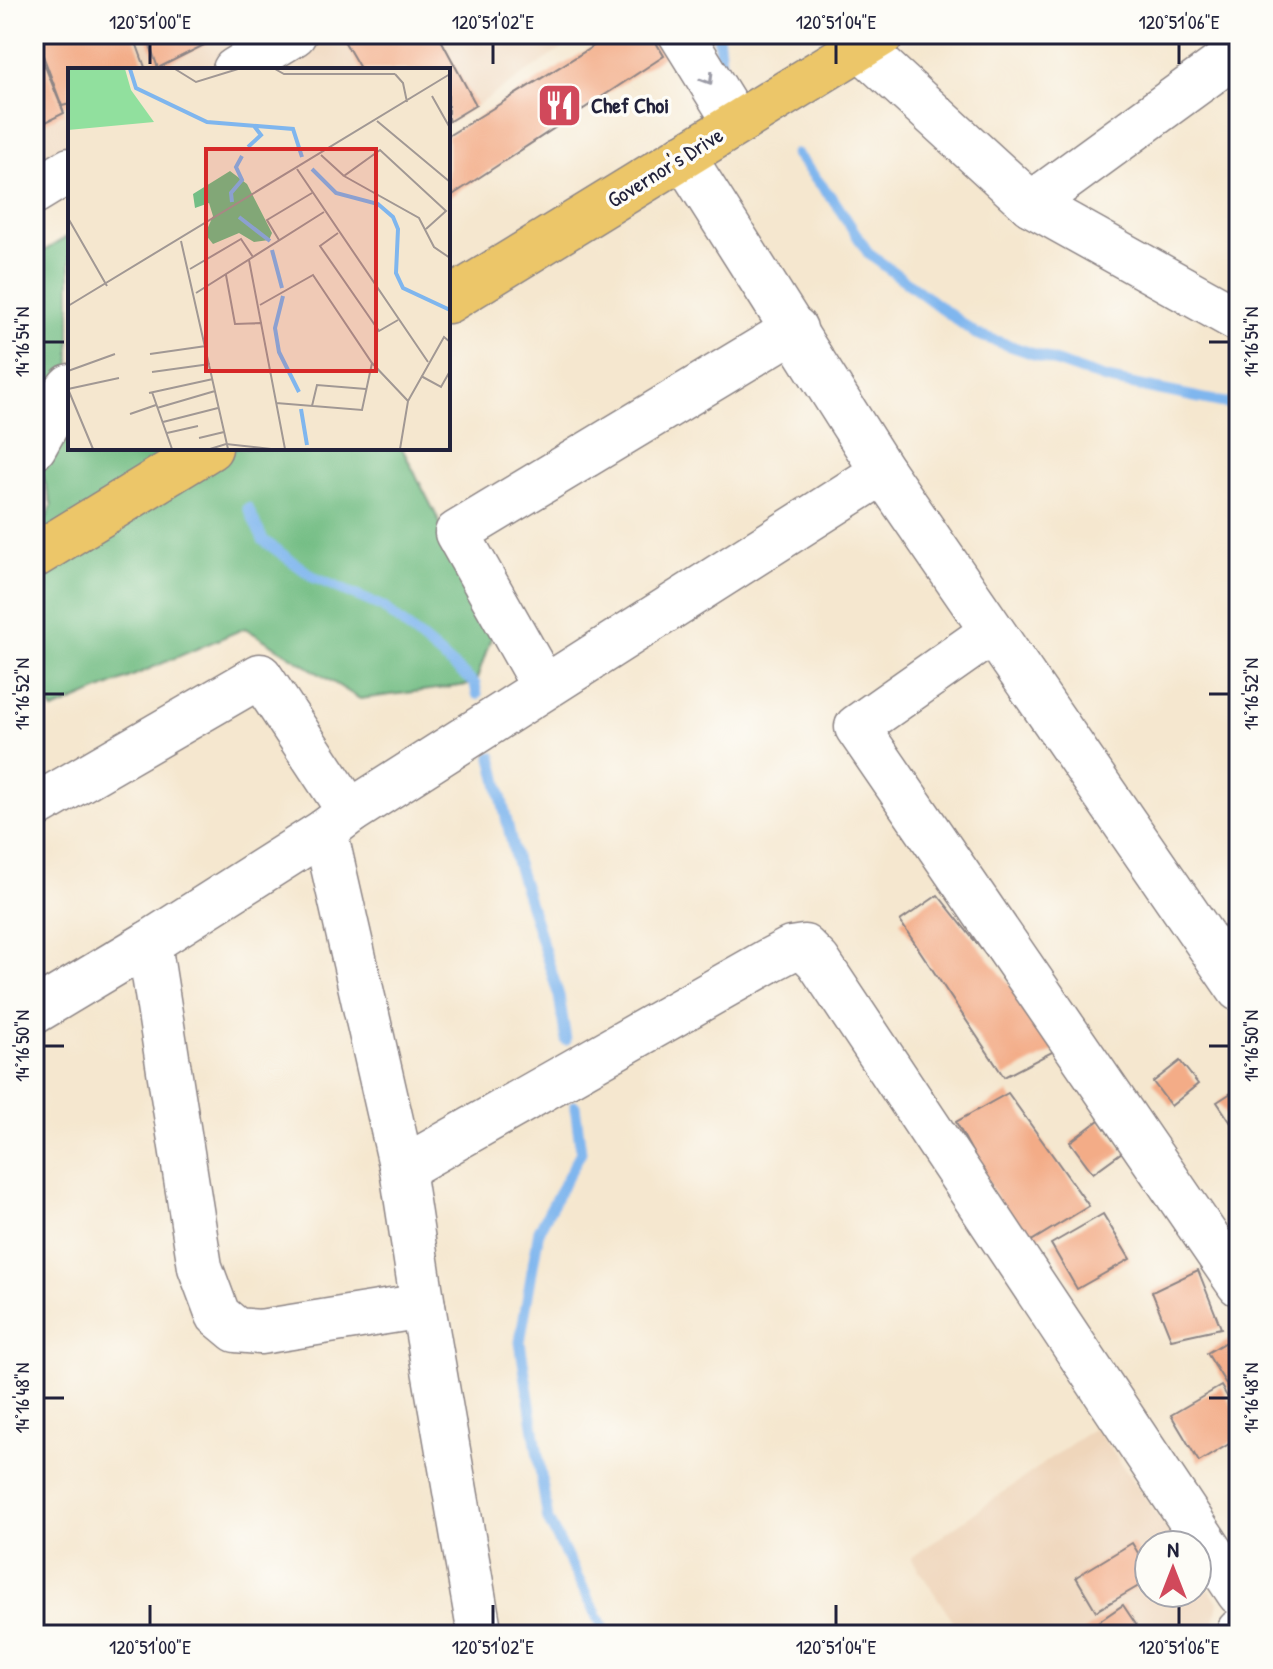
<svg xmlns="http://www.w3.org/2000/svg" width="1273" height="1669" font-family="'Patrick Hand',sans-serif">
<rect width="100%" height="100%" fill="#fdfcf7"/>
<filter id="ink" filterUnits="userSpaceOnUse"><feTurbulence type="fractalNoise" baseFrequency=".0125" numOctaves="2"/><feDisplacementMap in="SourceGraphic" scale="16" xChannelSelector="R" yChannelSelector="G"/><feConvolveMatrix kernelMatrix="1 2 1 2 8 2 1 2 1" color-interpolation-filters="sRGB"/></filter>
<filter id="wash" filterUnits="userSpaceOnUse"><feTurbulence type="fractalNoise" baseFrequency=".006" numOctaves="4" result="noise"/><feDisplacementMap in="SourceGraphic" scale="32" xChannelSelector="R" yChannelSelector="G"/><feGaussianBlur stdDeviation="1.8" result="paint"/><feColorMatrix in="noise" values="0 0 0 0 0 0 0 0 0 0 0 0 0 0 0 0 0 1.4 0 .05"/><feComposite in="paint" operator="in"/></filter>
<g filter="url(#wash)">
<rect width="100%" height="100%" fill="#f5e7cf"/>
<!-- built -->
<g fill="#efd6bb">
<path d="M 34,34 L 555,34 L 563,48 L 448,125 L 448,70 L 70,70 L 70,194 L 34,214 Z"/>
<path d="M 1095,1427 L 1178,1545 L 1149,1545 L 1149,1593 L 1197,1593 L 1197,1572 L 1218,1602 L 1212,1635 L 962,1635 L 911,1558 Z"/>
</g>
<!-- forest -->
<path fill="#74be85" stroke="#4b7060" stroke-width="2" d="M 70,235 L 70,448 L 402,448 L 494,629 L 475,684 L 360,699 L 245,628 L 53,710 L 34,687 L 34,546 L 52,506 L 34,447 L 34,257 Z"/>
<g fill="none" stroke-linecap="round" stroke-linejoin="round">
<!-- stream -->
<g stroke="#7fb6ee" stroke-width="11">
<path d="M 718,34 L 721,63"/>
<path d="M 796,154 L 835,202 L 869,254 L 976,334 L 1106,379 L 1239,406"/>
<path d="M 248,508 L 263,540 L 315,578 L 383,607 L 475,684 L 477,694"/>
<path d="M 492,757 L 516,861 L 559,996 L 566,1040"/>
<path d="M 575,1106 L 581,1152 L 539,1230 L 520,1342 L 548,1520 L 607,1635"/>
</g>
</g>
<g id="blocks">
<!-- building -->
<g fill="#f3ac87">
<path d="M 35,34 L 133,34 L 146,70 L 70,70 L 70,104 L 62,106 Z"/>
<path d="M 146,34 L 209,34 L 212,41 L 158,68 Z"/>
<path d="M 351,34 L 438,34 L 476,105 L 448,122 L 448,70 L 361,70 L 343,39 Z"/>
<path d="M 613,34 L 651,34 L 664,56 L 448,198 L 448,136 Z"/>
<path d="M 34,39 L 64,113 L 34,128 Z"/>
<path d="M 938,895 L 1060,1048 L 1004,1077 L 900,921 Z"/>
<path d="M 1180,1061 L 1198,1084 L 1171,1106 L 1153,1082 Z"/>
<path d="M 1239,1088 L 1239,1135 L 1217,1102 Z"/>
<path d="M 1008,1093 L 1089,1206 L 1023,1246 L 956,1122 Z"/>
<path d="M 1099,1120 L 1122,1152 L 1093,1173 L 1070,1142 Z"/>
<path d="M 1103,1214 L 1130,1259 L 1077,1289 L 1051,1244 Z"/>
<path d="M 1198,1270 L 1221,1328 L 1171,1339 L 1152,1292 Z"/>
<path d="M 1239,1334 L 1239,1405 L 1207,1353 Z"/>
<path d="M 1221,1386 L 1239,1417 L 1239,1438 L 1199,1462 L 1171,1415 Z"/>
<path d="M 1132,1543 L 1149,1571 L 1149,1580 L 1096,1611 L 1076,1577 Z"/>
<path d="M 1123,1605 L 1143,1635 L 1079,1635 Z"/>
</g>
</g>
</g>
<g filter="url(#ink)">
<use href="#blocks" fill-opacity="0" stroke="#8c8485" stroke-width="2"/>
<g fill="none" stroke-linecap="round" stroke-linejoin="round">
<defs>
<g id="minor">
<path d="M 681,34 L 736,123"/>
<path d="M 860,47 L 1031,204"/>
<path d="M 1239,52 L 1031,204 L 1239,320"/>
<path d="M 235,70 L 294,34"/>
<path d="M 683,156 L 883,472 L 1239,989"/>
<path d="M 34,192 L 70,170"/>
<path d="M 34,447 L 63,395 L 70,386"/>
<path d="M 992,632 L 857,727 L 1239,1284"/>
<path d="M 544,687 L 457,533 L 795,329"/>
<path d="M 34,807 L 260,676 L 350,812"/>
<path d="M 325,831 L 402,1169 L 423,1306 L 480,1635"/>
<path d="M 149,943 L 200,1267 L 218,1315 L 236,1330 L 260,1332 L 423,1306"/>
<path d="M 34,1012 L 149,943 L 325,831 L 350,812 L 883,472"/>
<path d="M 402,1169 L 770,960 L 791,949 L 804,947 L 818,961 L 1239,1593"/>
<path d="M 1238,1635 L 1239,1631"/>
</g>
<g id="major">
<path d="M 448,301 L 882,34"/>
<path d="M 34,556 L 210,448"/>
</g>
</defs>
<!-- minor casing -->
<use href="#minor" stroke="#8c8485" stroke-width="47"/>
<!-- major casing -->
<use href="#major" stroke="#8c8485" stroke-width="47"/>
<!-- minor -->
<use href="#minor" stroke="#fff" stroke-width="44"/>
<!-- major -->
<use href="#major" stroke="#ecc669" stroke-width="44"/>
</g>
<!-- one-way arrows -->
<defs><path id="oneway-chevron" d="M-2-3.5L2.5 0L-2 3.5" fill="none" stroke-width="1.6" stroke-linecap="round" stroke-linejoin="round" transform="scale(2)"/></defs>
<use stroke="#9c9ca7" href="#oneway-chevron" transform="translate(708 79) rotate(58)"/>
</g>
<!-- ticks -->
<path fill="none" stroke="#22223b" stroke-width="3" d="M 150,44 L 150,64M 493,44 L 493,64M 836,44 L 836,64M 1179,44 L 1179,64M 44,342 L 64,342M 1209,342 L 1229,342M 44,694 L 64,694M 1209,694 L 1229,694M 44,1046 L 64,1046M 1209,1046 L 1229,1046M 44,1398 L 64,1398M 1209,1398 L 1229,1398M 150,1605 L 150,1625M 493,1605 L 493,1625M 836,1605 L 836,1625M 1179,1605 L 1179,1625"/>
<!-- icons -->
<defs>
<symbol id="restaurant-square" viewBox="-11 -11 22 22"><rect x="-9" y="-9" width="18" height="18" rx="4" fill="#d1495b" stroke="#fdfcf7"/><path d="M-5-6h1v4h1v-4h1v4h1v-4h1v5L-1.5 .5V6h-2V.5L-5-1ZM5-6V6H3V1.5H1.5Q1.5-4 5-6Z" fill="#fff"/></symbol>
</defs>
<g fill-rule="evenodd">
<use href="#restaurant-square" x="534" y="80" width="51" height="51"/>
</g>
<g text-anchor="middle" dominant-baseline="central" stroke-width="7" stroke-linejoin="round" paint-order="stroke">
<!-- poi labels -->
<g font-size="22" font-weight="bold" fill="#22223b" stroke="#fdfcf7" text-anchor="start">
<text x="591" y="105">Chef Choi</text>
</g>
<!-- street labels -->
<g font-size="22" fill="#22223b" stroke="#fdfcf7">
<text transform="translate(665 167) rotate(-32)">Governor's Drive</text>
</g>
</g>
<!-- overview -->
<g transform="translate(68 68)">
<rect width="382" height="382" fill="#f5e7cf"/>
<path d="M 0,1 L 57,1 L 63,22 L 86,54 L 0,62 Z" fill="#91e09e"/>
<path d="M 162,103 L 179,116 L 204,165 L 201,172 L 186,174 L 171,165 L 145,176 L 137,166 L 145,148 L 141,135 L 127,140 L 125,126 Z" fill="#74be85"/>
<path fill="none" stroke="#7fb6ee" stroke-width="4" d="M 62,1 L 68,20 L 139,54 L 225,61 L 234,89M 180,79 L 193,67 L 186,58M 244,101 L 268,125 L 310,136 L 325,149 L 330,161 L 328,205 L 335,220 L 382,242M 164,134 L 163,125 L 174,112 L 168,99 L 174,88M 171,149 L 202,173M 204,182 L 214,220M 215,228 L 207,260 L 211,284 L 231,324M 233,341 L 239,377"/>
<path fill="none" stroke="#a19894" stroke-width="2" d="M 107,1 L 128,14 L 170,1M 207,1 L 216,6 L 327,6M 327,6 L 335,15 L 339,34M 364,28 L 382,60M 309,53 L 382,114M 253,87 L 276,108M 229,101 L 360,294M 0,150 L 39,218M 358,161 L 378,143 L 312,82 L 276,108 L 351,150 L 366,179 L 382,190M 270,165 L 252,178 L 311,263 L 330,252M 211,172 L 199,152 L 244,125M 113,173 L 160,381M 181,192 L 217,381M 122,201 L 173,171 L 185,189M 158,207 L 167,256 L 194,255M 128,225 L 256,144M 192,237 L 245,207 L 304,295 L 340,333M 0,238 L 382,6M 82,286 L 138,278M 0,303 L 47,286M 84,304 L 142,296M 353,308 L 373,319 L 382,303M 0,321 L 25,381M 0,321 L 51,310M 84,324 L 104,381M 81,325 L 145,311M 208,335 L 294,342 L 304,295M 244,338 L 249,317 L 298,321M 89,340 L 147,323M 62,346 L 88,337M 95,354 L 150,340M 99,365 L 130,358M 131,370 L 156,364M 142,381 L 158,376 L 203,381M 332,381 L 340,333 L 376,269 L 382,274"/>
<path fill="#d62828" fill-opacity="0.15" stroke="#d62828" stroke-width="4" d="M 138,81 L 308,81 L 308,303 L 138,303 Z"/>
<rect width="382" height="382" fill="none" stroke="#22223b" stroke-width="4"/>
</g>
<!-- margin -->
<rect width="1273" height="1669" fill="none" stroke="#fdfcf7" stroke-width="88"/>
<!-- north arrow -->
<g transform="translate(1173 1569)"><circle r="38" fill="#fdfcf7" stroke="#a5a5ac" stroke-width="2"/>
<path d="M0-6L14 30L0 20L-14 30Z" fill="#d1495b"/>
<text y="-12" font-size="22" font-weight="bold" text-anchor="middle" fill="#22223b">N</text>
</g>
<rect x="44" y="44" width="1185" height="1581" fill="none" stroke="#22223b" stroke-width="3"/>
<g font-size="20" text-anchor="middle" fill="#22223b">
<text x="150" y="29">120°51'00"E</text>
<text x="493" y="29">120°51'02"E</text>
<text x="836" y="29">120°51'04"E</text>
<text x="1179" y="29">120°51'06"E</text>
<text transform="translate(22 342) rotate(-90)" y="7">14°16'54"N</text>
<text transform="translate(1251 342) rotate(-90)" y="7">14°16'54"N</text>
<text transform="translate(22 694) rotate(-90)" y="7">14°16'52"N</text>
<text transform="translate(1251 694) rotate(-90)" y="7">14°16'52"N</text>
<text transform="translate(22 1046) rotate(-90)" y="7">14°16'50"N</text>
<text transform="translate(1251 1046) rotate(-90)" y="7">14°16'50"N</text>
<text transform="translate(22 1398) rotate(-90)" y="7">14°16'48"N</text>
<text transform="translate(1251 1398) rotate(-90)" y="7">14°16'48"N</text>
<text x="150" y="1654">120°51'00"E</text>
<text x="493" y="1654">120°51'02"E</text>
<text x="836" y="1654">120°51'04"E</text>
<text x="1179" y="1654">120°51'06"E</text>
</g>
</svg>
